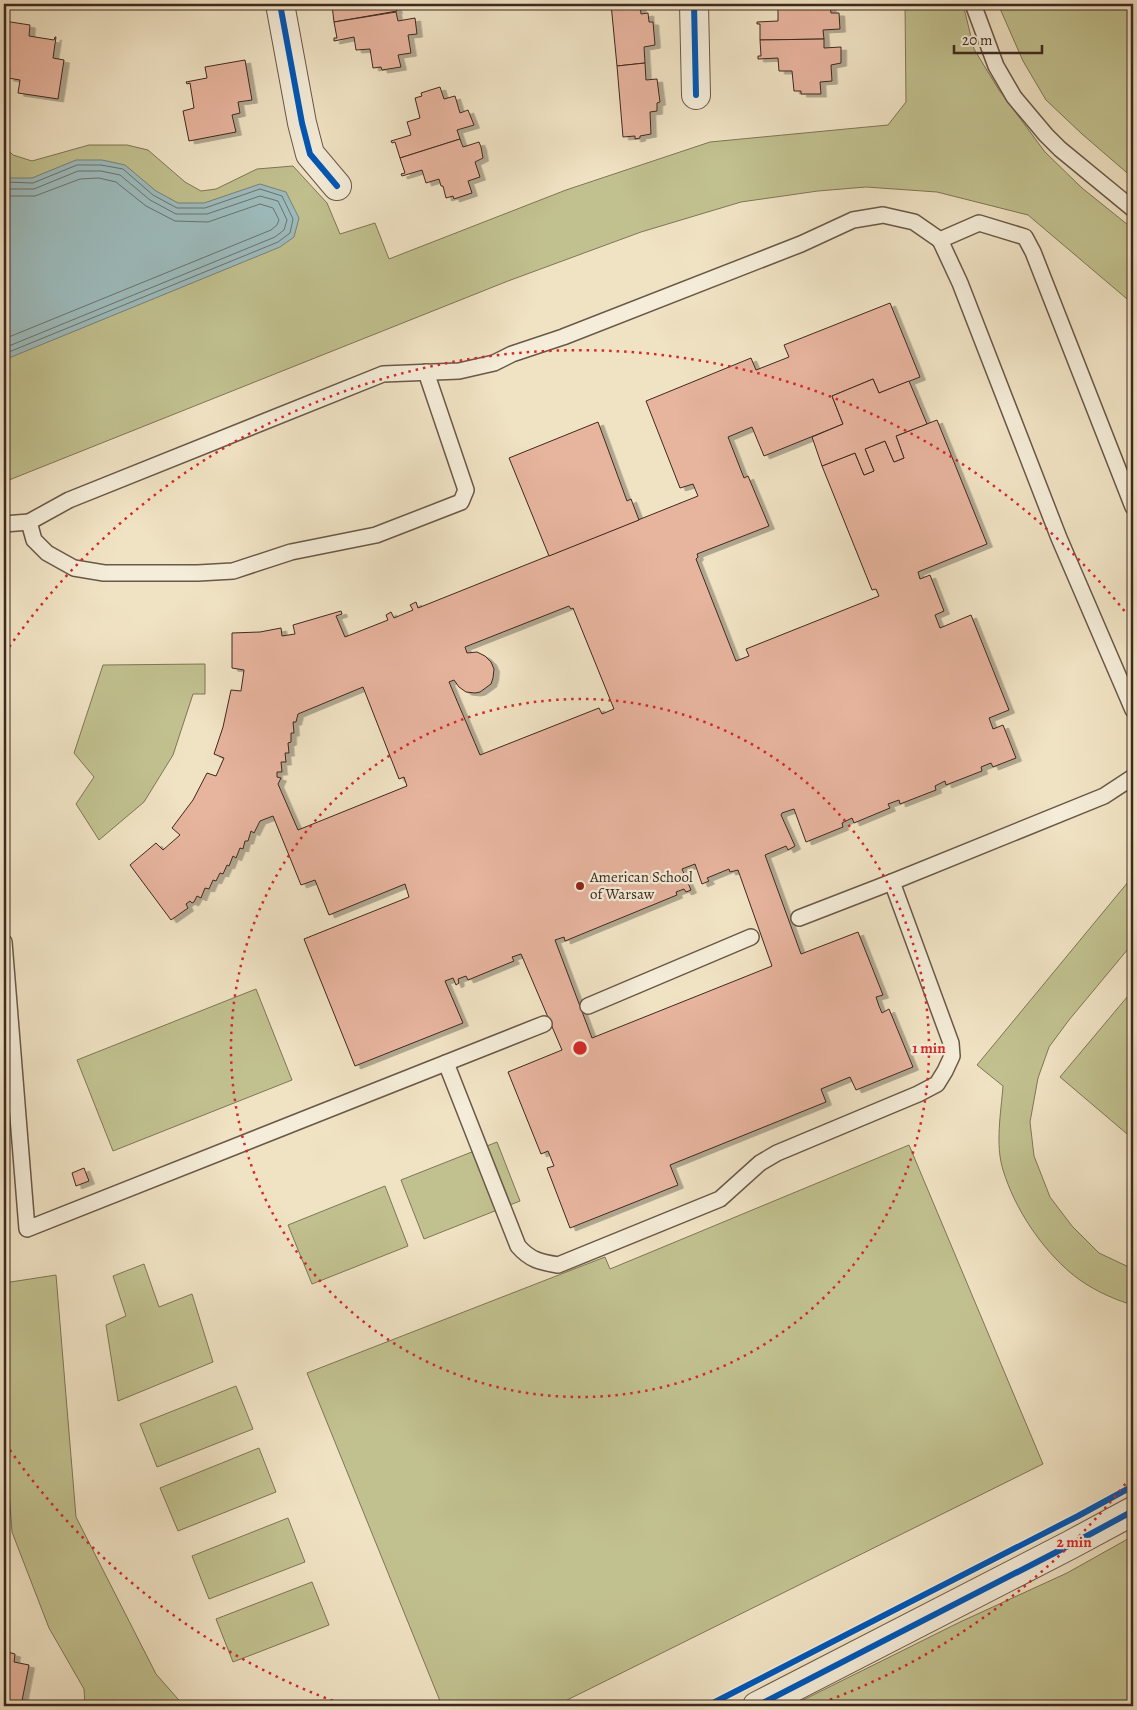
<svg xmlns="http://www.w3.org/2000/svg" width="1137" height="1710" font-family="Alegreya,serif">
<defs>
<filter id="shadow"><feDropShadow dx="5.5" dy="3" stdDeviation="0" flood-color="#0004"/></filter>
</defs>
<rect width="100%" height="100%" fill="#f0e3c4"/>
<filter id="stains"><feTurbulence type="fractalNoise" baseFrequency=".004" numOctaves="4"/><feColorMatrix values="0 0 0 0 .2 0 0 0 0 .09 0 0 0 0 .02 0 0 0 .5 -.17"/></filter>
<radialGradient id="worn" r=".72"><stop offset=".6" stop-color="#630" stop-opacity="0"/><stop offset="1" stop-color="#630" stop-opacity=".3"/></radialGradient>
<!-- green -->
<g fill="#c1c18f" stroke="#807557">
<path d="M 905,4 L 963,4 L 974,49 L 999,90 L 1045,152 L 1082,188 L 1133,229 L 1133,304 L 1028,215 L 937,192 L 866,187 L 818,191 L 741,202 L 641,232 L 508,281 L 4,482 L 4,146 L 13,155 L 32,161 L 89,145 L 127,145 L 148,150 L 185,182 L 201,191 L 216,189 L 257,169 L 293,166 L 327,203 L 340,234 L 375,223 L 389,259 L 566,190 L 710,142 L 888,125 L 906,102 Z"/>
<path d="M 998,4 L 1133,4 L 1133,178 L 1082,134 L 1046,100 L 1023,61 Z"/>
<path d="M 205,664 L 205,694 L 193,694 L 173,755 L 144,802 L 99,840 L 76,804 L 94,777 L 74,753 L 103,665 Z"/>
<path d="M 1133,876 L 1133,943 L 1069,1020 L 1049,1047 L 1038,1078 L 1030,1122 L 1034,1156 L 1050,1197 L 1072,1226 L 1099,1253 L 1133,1269 L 1133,1305 C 1112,1299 1089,1288 1072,1274 C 1041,1248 1015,1209 1003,1170 C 995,1144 1001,1113 1003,1086 L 977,1065 Z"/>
<path d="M 256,989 L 292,1080 L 113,1151 L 77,1060 Z"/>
<path d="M 1133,990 L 1133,1139 L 1060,1077 Z"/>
<path d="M 497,1142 L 520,1201 L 424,1239 L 401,1180 Z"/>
<path d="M 909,1145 L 1043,1464 L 555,1706 L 442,1706 L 307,1373 L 605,1257 L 610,1269 Z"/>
<path d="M 385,1186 L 408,1246 L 312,1284 L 288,1225 Z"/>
<path d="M 144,1264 L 159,1307 L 192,1294 L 213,1362 L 118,1401 L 106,1325 L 126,1316 L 113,1276 Z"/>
<path d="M 56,1275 L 76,1517 L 156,1674 L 184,1706 L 85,1706 L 84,1689 L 49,1628 L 12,1532 L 4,1421 L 4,1283 Z"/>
<path d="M 236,1386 L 253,1429 L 157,1467 L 140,1424 Z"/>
<path d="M 259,1448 L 276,1492 L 178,1531 L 160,1488 Z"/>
<path d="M 288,1518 L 305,1562 L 209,1599 L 192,1556 Z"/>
<path d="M 1133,1536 L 1133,1706 L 791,1706 L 960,1622 L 1067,1573 Z"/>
<path d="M 312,1582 L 329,1625 L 233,1662 L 216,1619 Z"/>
</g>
<!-- water -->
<path fill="#9dbcbd" stroke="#77817e" d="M 76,160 L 102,160 L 125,165 L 156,191 L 178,203 L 204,203 L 260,184 L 286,192 L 299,218 L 294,237 L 280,247 L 4,360 L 4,176 L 7,178 L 32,178 Z"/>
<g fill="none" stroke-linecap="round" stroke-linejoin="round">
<!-- shore -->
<g stroke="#6e726e" stroke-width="1">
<path d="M 4,182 L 33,183 L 77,165 L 101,165 L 123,169 L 153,195 L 177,208 L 205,208 L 260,189 L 282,196 L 293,219 L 290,233 L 278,242 L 4,354"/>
<path d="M 4,189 L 34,189 L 78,171 L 101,171 L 120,175 L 150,200 L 176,214 L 207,214 L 260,196 L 278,201 L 287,220 L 284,230 L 275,237 L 4,348"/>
<path d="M 4,196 L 35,196 L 80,179 L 99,178 L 116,182 L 146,206 L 175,221 L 208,222 L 260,204 L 273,208 L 279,220 L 277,225 L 271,230 L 4,339"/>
</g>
</g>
<!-- building -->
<g fill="#e7b49e" stroke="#3e291f" fill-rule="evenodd" filter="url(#shadow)">
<path d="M 328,4 L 395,4 L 397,11 L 334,22 L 332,5 L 328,6 Z"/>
<path d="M 611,4 L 640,4 L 641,14 L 648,13 L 649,22 L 653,22 L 655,45 L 644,47 L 645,63 L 617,66 Z"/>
<path d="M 791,4 L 830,4 L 831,13 L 839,13 L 840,29 L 823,30 L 824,39 L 760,40 L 760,24 L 757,24 L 757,22 L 778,21 L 778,8 L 790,7 Z"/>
<path d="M 396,12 L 398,21 L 415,18 L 417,34 L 408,35 L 411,53 L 398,55 L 401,67 L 382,70 L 381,67 L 373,68 L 370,49 L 356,50 L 354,37 L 334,41 L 334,38 L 337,38 L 334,22 Z"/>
<path d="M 4,21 L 30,25 L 29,36 L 54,40 L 55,37 L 56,37 L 53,58 L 64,60 L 58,99 L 18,93 L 20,80 L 8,78 L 10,70 L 4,69 Z"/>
<path d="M 824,39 L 824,48 L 841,47 L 841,63 L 831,65 L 832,81 L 820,82 L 821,94 L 801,94 L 801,91 L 794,91 L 792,71 L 779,71 L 778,58 L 758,59 L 758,56 L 761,56 L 760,40 Z"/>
<path d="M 245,60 L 252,100 L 238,102 L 240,113 L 232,115 L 236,132 L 189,141 L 183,111 L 194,108 L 190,83 L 187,84 L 186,82 L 207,78 L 205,67 Z"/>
<path d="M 645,63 L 646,80 L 657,79 L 660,102 L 657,103 L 657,111 L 650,112 L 651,134 L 640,136 L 640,138 L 635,139 L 635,136 L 623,137 L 617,66 Z"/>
<path d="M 440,87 L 444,99 L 455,96 L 460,113 L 468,110 L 474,125 L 457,130 L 460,139 L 400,158 L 395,142 L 392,143 L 391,141 L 411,135 L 407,122 L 420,118 L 415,98 L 422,96 L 421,93 Z"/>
<path d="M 460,139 L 463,147 L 479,142 L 481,147 L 483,158 L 475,162 L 480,177 L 468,181 L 472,193 L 454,199 L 453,196 L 446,198 L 443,186 L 441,186 L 439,179 L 426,183 L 422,170 L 402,176 L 401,174 L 405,173 L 400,158 Z"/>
<path d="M 890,303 L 920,377 L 879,393 L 873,379 L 832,396 L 843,424 L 764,456 L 752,427 L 728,437 L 744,478 L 748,476 L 769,526 L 697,554 L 698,557 L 696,559 L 736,661 L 749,656 L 746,649 L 879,596 L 876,589 L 872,590 L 822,466 L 855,453 L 864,475 L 874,471 L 865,449 L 885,441 L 894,462 L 904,458 L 896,436 L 937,420 L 987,544 L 918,572 L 920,579 L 930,575 L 944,611 L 935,615 L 940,628 L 971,615 L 1009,710 L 989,718 L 993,729 L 1003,725 L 1016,758 L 993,767 L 991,763 L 981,767 L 982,771 L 946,785 L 945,781 L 935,786 L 936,790 L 900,804 L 899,800 L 888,804 L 890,808 L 854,823 L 852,818 L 842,823 L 843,827 L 806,842 L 794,809 L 782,813 L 781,815 L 795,846 L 788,850 L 786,846 L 765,855 L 801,954 L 858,932 L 883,995 L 876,997 L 879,1006 L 882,1013 L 889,1009 L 913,1067 L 856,1090 L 850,1077 L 821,1089 L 826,1102 L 670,1165 L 678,1185 L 570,1228 L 547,1168 L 554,1166 L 548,1151 L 541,1154 L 508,1072 L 562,1050 L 521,954 L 512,957 L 514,961 L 468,980 L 466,976 L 458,979 L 459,983 L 456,985 L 453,978 L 445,981 L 463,1023 L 355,1066 L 304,939 L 409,897 L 405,884 L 329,915 L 315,880 L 301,885 L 273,816 L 260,821 L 254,833 L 251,831 L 248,841 L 245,841 L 243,849 L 240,848 L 236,858 L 233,856 L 229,866 L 227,865 L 223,874 L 220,873 L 216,881 L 213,880 L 209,889 L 205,888 L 201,898 L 197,896 L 194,902 L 192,903 L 190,901 L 186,904 L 188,908 L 171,920 L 130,865 L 156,843 L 163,850 L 180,835 L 172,828 L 193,800 L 207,773 L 216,776 L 224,758 L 214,754 L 223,727 L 231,690 L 241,691 L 244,670 L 232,668 L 232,633 L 260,632 L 281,628 L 282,636 L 295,634 L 293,625 L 341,611 L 342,614 L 336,616 L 345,637 L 388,620 L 386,615 L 391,612 L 394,618 L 413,610 L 410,605 L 416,602 L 418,608 L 698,496 L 693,484 L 680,488 L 646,401 L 751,358 L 756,370 L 789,357 L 784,345 ZM 569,606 L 571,609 L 573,608 L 614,709 L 602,714 L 599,708 L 480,755 L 449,682 L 454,680 L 459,687 L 466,692 L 475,693 L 480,692 L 491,684 L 493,678 L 494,669 L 491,662 L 485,656 L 477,652 L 467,653 L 465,647 ZM 363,687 L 399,779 L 404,777 L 407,786 L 298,830 L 278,784 L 281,778 L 277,777 L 277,772 L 282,772 L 281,762 L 286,762 L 285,753 L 289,753 L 288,743 L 291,742 L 291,733 L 294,733 L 293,722 L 296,722 L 298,714 ZM 695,864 L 702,884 L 709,881 L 707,878 L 729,869 L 730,872 L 738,870 L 772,966 L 592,1038 L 555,940 L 564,937 L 565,941 L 677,895 L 676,892 L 684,889 L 686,892 L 691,890 L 682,869 Z"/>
<path d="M 873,379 L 879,393 L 909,381 L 927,424 L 896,436 L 904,458 L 894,462 L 885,441 L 865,449 L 874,471 L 864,475 L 855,453 L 822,466 L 812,437 L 843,424 L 832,396 Z"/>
<path d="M 598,422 L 627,501 L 631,499 L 639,520 L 549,556 L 509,458 Z"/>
<path d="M 84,1168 L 89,1181 L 76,1186 L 72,1173 Z"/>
<path d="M 4,1651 L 15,1654 L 14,1662 L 29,1665 L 21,1706 L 4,1706 Z"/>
</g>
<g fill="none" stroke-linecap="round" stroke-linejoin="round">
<defs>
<g id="service">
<path d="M 973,4 L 996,66 L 1014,97 L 1046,135 L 1060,149 L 1133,209"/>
<path d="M 1133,507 L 1033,252 L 1025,237 L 979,223 L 940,240 L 960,283 L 1059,538 L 1133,710"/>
<path d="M 29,522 L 34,540 L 47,553 L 74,568 L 104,573 L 198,573 L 233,571 L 291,552 L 376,535 L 461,502 L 466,490 L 426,372"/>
<path d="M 4,524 L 29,522 L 69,500 L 383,374 L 459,371 L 494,363 L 512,354 L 563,337 L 801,244 L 853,220 L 883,215 L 914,222 L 940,240"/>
<path d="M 799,918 L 892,882 L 1104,796 L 1133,777"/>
<path d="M 4,942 L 27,1229 L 544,1024"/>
<path d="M 588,1006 L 751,937"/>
<path d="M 446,1063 L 518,1246 C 530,1260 540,1262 558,1265 L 720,1199 L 760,1163 L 777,1153 L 918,1094 L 937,1084 L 945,1071 L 952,1056 L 951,1043 L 892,882"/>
</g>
<g id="minor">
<path d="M 280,4 L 302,123 L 310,154 L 337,186"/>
<path d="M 694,4 L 696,95"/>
<path d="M 757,1706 L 1070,1545 L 1133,1511"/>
</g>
</defs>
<!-- service casing -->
<use href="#service" stroke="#6a5848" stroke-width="18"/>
<!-- minor casing -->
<use href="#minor" stroke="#6a5848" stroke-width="30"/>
<!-- service -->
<use href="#service" stroke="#f5edd9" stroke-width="15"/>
<!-- minor -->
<use href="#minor" stroke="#f5edd9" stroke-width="28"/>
<defs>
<g id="cycleway">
<path d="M 280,4 L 302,123 L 310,154 L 337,186"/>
<path d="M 694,4 L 696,95"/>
<path d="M 707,1706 L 1078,1516 L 1133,1486"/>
<path d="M 757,1706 L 1070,1545 L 1133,1511"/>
</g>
</defs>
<!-- cycleway casing -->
<use href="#cycleway" stroke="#f5edd9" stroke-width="9"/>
<!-- cycleway -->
<use href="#cycleway" stroke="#0057b8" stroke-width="6"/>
</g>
<!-- distance rings -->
<g fill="none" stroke="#d62828" stroke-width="2.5" stroke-dasharray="2.5 5">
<circle cx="580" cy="1048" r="349"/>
<path d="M1130 1478A698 698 0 0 1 813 1706M347 1706A698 698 0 0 1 5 1443M5 653A698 698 0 0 1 1130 618"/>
</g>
<!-- markers -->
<circle fill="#8f2418" stroke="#f5edd9" stroke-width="2" cx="580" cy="886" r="5"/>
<g text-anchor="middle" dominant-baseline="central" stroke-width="4.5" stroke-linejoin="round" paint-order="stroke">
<!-- poi labels -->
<g font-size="15" fill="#3e291f" stroke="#f5edd9" text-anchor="start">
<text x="590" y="877">American School<tspan x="590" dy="17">of Warsaw</tspan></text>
</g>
</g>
<circle cx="580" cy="1048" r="8" fill="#d62828" stroke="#f5edd9" stroke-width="2.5"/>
<g font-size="15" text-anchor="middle" font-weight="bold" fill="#d62828" stroke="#f5edd9" stroke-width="4.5" stroke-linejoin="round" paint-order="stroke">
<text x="929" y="1053">1 min</text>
<text x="1074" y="1547">2 min</text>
</g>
<!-- margin -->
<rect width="1137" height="1710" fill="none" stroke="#f0e3c4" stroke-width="20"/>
<rect x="5" y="5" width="1127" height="1700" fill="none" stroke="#3e291f" stroke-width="2.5"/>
<rect x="10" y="10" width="1117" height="1690" fill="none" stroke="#3e291f"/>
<!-- scale -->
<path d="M954 45v8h88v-8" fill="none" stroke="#3e291f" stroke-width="2.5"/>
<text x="962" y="45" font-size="15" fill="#3e291f" stroke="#f5edd9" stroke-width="4" paint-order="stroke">20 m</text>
<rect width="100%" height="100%" filter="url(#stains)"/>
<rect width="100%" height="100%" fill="url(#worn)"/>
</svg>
